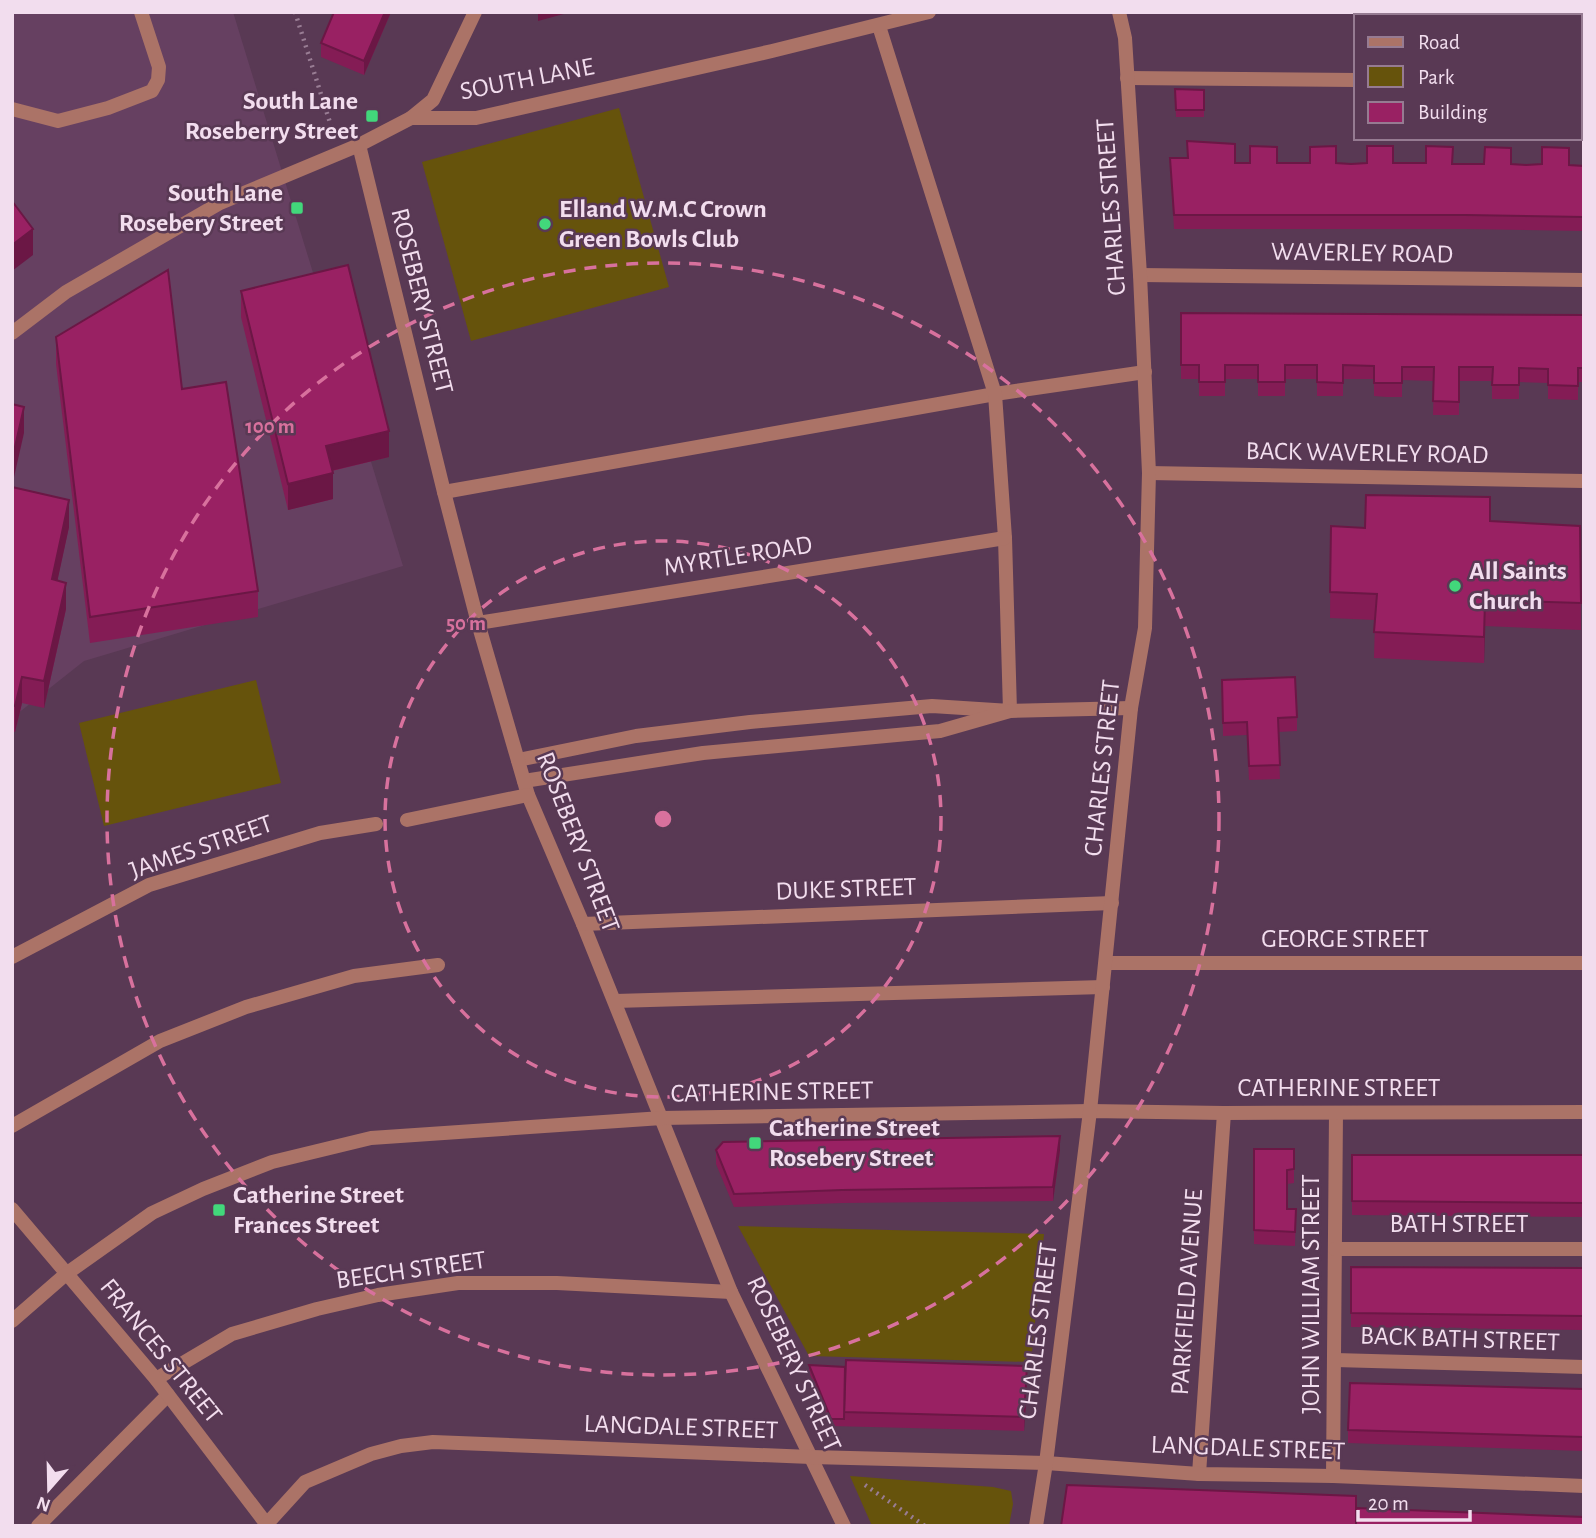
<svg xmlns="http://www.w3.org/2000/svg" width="1596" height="1538" font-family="'Alegreya Sans',sans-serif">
<rect width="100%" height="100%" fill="#593954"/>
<!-- built -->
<path fill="#664061" d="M 12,12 L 233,12 L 403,566 L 84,661 L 12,718 Z"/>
<!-- green -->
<g fill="#66530c">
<path d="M 619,108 L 669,287 L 471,341 L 422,162 Z"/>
<path d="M 256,680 L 281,783 L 104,826 L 79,723 Z"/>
<path d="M 738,1226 L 1044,1234 L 1031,1362 L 809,1356 Z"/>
<path d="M 850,1476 L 993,1487 L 1011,1491 L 1013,1504 L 1009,1526 L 872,1526 Z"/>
</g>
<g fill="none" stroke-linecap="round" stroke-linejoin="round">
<!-- path -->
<g stroke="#997d94" stroke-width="4.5" stroke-dasharray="2 5" stroke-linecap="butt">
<path d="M 295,12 L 332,129"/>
<path d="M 865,1485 L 925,1526"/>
</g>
<!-- service -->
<g stroke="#ab7367" stroke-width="14">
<path d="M 1127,78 L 1356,80"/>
<path d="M 1580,82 L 1584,82"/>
<path d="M 12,109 L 58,121 L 108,108 L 152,91 L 158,80 L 159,67 L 141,12"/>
<path d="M 1149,473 L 1584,481"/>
<path d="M 444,492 L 995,394 L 1145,372"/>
<path d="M 518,760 L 636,736 L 750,722 L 932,706 L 1010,711 L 1005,538 L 995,394 L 879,26"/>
<path d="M 524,781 L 703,753 L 940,731 L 1010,711 L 1131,708"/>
<path d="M 615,1001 L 1103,987"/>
<path d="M 12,1126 L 160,1041 L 246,1007 L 354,976 L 438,965"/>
<path d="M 1335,1360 L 1584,1367"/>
<path d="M 156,1379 L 232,1334 L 317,1309 L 378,1295 L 458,1283 L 557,1283 L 731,1292"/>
<path d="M 1199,1474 L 1224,1113"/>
<path d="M 1333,1476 L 1336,1113"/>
<path d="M 38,1526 L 168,1395"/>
</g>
<!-- minor -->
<g stroke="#ab7367" stroke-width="14">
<path d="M 411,118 L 433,100 L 475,12"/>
<path d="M 359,145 L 444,492 L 478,623 L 528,795 L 583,924 L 731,1292 L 844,1526"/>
<path d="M 1140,275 L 1584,280"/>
<path d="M 12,333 L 66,292 L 220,203 L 359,145 L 411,118 L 476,118 L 772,51 L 929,12"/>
<path d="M 478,623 L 1005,538"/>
<path d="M 407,820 L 528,795"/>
<path d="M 583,924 L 1112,903"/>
<path d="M 12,957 L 149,885 L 320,833 L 376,824"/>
<path d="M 1106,963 L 1584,963"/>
<path d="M 12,1209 L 156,1379 L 268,1526"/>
<path d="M 1335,1249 L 1584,1249"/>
<path d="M 12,1321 L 66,1274 L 152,1213 L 203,1189 L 272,1162 L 371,1138 L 662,1118 L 1090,1111 L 1224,1113 L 1584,1112"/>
<path d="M 265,1526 L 305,1482 L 371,1454 L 401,1446 L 433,1442 L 811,1457 L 1046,1463 L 1199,1474 L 1333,1476 L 1584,1486"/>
<path d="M 1036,1526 L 1046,1463 L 1090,1111 L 1131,708 L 1145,628 L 1149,473 L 1140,275 L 1125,38 L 1119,12"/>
</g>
</g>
<!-- wall -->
<g fill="#841c55">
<path d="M 391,12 L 364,75 L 321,57 L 321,43 Z"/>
<path d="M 1175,89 L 1204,90 L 1204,117 L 1176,117 Z"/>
<path d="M 1187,141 L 1235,163 L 1511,164 L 1584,166 L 1584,231 L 1466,229 L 1174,229 L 1170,158 L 1187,158 Z"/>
<path d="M 241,291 L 389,457 L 332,471 L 333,499 L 288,510 L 241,317 Z"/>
<path d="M 1181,313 L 1584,315 L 1584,382 L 1578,382 L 1578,400 L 1548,399 L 1548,383 L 1519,382 L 1519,399 L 1492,399 L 1492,381 L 1459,381 L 1459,415 L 1433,415 L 1434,381 L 1402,380 L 1402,397 L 1387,397 L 1374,396 L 1374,379 L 1343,379 L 1343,396 L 1317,396 L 1317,379 L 1285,379 L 1285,396 L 1258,396 L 1258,379 L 1225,379 L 1225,396 L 1199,396 L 1199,379 L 1181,379 Z"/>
<path d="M 56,337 L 182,389 L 258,591 L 258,617 L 90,643 L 56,364 Z"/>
<path d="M 12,487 L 69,527 L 57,581 L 66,609 L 44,708 L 22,703 L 15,732 L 12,731 Z"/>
<path d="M 1490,521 L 1580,526 L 1581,630 L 1485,626 L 1484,663 L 1374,658 L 1375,620 L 1330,618 L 1331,526 L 1365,528 Z"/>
<path d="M 1222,680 L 1297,717 L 1297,731 L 1278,732 L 1280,779 L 1249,780 L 1247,735 L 1223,736 Z"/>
<path d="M 1254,1149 L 1294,1149 L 1294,1183 L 1287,1184 L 1287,1209 L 1296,1209 L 1295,1246 L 1254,1244 Z"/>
<path d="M 716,1150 L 1060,1150 L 1053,1201 L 842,1203 L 734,1207 L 716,1164 Z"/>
<path d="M 1352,1155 L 1584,1155 L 1584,1217 L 1352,1215 Z"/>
<path d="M 1351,1267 L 1584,1268 L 1584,1330 L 1351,1327 Z"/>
<path d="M 809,1365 L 1027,1379 L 1024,1431 L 831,1426 L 809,1372 Z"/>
<path d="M 1584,1389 L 1584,1451 L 1348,1443 L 1348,1430 Z"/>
</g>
<!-- shaded-wall -->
<g fill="#6b1745">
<path d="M 385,12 L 391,12 L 364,75 L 364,61 Z"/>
<path d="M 538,12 L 571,12 L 538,21 Z"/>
<path d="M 33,229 L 33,255 L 12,271 L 12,245 Z"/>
<path d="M 24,407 L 24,433 L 12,486 L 12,460 Z"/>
<path d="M 389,431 L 389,457 L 326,472 L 326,446 Z"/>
<path d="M 333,473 L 333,499 L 288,510 L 288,484 Z"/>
<path d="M 69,500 L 69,527 L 52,606 L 52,579 Z"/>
<path d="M 66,583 L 66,609 L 44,708 L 44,681 Z"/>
<path d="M 1485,600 L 1485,626 L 1484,663 L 1484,637 Z"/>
<path d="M 22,677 L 22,703 L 15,732 L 15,706 Z"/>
<path d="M 1060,1136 L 1060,1150 L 1053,1201 L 1053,1187 Z"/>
<path d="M 1027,1366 L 1027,1379 L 1024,1431 L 1024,1417 Z"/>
</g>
<!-- building -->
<g fill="#992163" stroke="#6b1745" stroke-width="2">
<path d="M 334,12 L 385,12 L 364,61 L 321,43 Z"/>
<path d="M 1175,89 L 1204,90 L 1204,110 L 1176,110 Z"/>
<path d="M 1187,141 L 1235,144 L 1235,163 L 1250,163 L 1250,146 L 1277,147 L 1277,163 L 1310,163 L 1310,147 L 1336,146 L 1336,163 L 1351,164 L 1367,163 L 1367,146 L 1393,146 L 1393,163 L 1426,163 L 1426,146 L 1453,147 L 1452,164 L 1484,164 L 1485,147 L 1511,148 L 1511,164 L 1526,165 L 1542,164 L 1542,147 L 1569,148 L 1569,165 L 1584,166 L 1584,217 L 1466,215 L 1174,215 L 1170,158 L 1188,158 Z"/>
<path d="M 12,201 L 33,229 L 12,245 Z"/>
<path d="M 348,265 L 389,431 L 326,446 L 333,473 L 288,484 L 241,291 Z"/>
<path d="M 168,270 L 182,389 L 226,382 L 258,591 L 90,617 L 56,337 Z"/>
<path d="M 1181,313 L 1584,315 L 1584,368 L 1578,368 L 1578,386 L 1548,385 L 1548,369 L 1519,368 L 1519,385 L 1492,385 L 1493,367 L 1459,367 L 1459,402 L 1433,401 L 1434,367 L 1402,367 L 1402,383 L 1374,383 L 1374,366 L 1343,365 L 1343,383 L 1317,382 L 1317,365 L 1285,365 L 1285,382 L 1258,382 L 1258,365 L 1225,365 L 1225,382 L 1199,382 L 1199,365 L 1181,365 Z"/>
<path d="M 12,404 L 24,407 L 12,460 Z"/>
<path d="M 12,487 L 69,500 L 52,579 L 66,583 L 44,681 L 22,677 L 15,706 L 12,705 Z"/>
<path d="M 1366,495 L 1490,497 L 1490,521 L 1580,526 L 1581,603 L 1485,600 L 1484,637 L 1374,632 L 1377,594 L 1330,592 L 1331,526 L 1365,528 Z"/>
<path d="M 1295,677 L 1297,717 L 1278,718 L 1280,765 L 1249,766 L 1247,722 L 1223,723 L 1222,680 Z"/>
<path d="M 1060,1136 L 1053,1187 L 842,1190 L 734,1194 L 716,1150 L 723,1142 Z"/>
<path d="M 1254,1149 L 1294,1149 L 1294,1169 L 1287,1170 L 1287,1209 L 1296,1209 L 1295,1232 L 1254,1230 Z"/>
<path d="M 1352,1155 L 1584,1155 L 1584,1203 L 1352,1201 Z"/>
<path d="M 1351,1267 L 1584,1268 L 1584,1316 L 1351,1313 Z"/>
<path d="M 846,1360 L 1027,1366 L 1024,1417 L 844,1412 Z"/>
<path d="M 809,1365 L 845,1367 L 844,1419 L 831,1419 Z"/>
<path d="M 1350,1383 L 1584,1389 L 1584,1437 L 1348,1430 Z"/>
<path d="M 1067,1485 L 1356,1496 L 1356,1526 L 1061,1526 Z"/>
<path d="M 1356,1508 L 1584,1517 L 1584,1526 L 1356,1526 Z"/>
</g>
<!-- distance rings -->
<g fill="none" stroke="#d8719d" stroke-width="3.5" stroke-dasharray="12 9">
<circle cx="663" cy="819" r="278"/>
<circle cx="663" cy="819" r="556"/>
</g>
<!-- markers -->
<g fill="#42d77b" stroke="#593954" stroke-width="2.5">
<rect x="365" y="109" width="14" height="14" rx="3.5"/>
<rect x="290" y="201" width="14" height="14" rx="3.5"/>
<circle cx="545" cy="224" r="7"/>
<circle cx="1455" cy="586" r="7"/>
<rect x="748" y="1136" width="14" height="14" rx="3.5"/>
<rect x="212" y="1203" width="14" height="14" rx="3.5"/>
</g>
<g text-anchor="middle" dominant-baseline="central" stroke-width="5" stroke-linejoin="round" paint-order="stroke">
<!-- street labels -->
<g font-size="26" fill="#f2ddee" stroke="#593954">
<text transform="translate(527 79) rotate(-11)">SOUTH LANE</text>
<text transform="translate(1111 207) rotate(-94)">CHARLES STREET</text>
<text transform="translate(1362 253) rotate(1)">WAVERLEY ROAD</text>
<text transform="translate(422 301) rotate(76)">ROSEBERY STREET</text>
<text transform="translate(1367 453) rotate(1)">BACK WAVERLEY ROAD</text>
<text transform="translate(738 556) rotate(-9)">MYRTLE ROAD</text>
<text transform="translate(1102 768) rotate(-84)">CHARLES STREET</text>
<text transform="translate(578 842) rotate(69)">ROSEBERY STREET</text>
<text transform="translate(201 847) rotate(-19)">JAMES STREET</text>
<text transform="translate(846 889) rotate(-2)">DUKE STREET</text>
<text x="1345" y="939">GEORGE STREET</text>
<text x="1339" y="1088">CATHERINE STREET</text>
<text transform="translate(772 1092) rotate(-1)">CATHERINE STREET</text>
<text x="1459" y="1224">BATH STREET</text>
<text transform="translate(411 1270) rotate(-8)">BEECH STREET</text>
<text transform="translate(1187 1292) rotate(-86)">PARKFIELD AVENUE</text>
<text transform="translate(1311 1294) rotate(-90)">JOHN WILLIAM STREET</text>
<text transform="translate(1038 1331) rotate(-83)">CHARLES STREET</text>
<text transform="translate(1460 1339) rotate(2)">BACK BATH STREET</text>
<text transform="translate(161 1351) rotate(51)">FRANCES STREET</text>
<text transform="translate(794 1364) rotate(65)">ROSEBERY STREET</text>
<text transform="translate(681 1427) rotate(2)">LANGDALE STREET</text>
<text transform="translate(1248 1448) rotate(2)">LANGDALE STREET</text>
</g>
<!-- poi labels -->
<g font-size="26" font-weight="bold" fill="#f2ddee" stroke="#593954" text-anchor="start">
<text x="358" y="101" text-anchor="end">South Lane<tspan x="358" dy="30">Roseberry Street</tspan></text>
<text x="283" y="193" text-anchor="end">South Lane<tspan x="283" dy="30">Rosebery Street</tspan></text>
<text x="559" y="209">Elland W.M.C Crown<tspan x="559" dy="30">Green Bowls Club</tspan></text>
<text x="1469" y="571">All Saints<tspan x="1469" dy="30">Church</tspan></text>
<text x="769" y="1128">Catherine Street<tspan x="769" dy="30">Rosebery Street</tspan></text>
<text x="233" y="1195">Catherine Street<tspan x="233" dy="30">Frances Street</tspan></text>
</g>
</g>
<circle cx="663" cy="819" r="10" fill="#d8719d" stroke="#593954" stroke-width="3.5"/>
<g font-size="21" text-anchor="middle" font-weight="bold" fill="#d8719d" stroke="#593954" stroke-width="5" stroke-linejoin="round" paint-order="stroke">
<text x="270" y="433">100 m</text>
<text x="466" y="630">50 m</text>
</g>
<!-- border -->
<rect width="1596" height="1538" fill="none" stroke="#f2ddee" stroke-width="28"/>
<!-- legend -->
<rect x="1354" y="14" width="228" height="126" fill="#593954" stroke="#967b92" stroke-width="2"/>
<rect x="1368" y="37" width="35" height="10" fill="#ab7367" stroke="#967b92" stroke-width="2"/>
<text x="1418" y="49" font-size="21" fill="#f2ddee">Road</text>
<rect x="1368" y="66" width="35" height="21" fill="#66530c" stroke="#967b92" stroke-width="2"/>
<text x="1418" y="84" font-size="21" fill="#f2ddee">Park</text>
<rect x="1368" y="102" width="35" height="21" fill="#992163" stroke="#967b92" stroke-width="2"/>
<text x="1418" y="119" font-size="21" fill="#f2ddee">Building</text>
<!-- north arrow -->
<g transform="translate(49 1489) rotate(200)" stroke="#593954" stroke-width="5" paint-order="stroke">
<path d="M0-5L12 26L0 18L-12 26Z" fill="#f2ddee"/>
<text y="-10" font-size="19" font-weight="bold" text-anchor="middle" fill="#f2ddee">N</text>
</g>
<!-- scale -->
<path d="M1358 1510v10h112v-10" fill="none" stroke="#f2ddee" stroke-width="3.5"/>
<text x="1368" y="1510" font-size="21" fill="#f2ddee" stroke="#593954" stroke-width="5" paint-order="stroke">20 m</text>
</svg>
